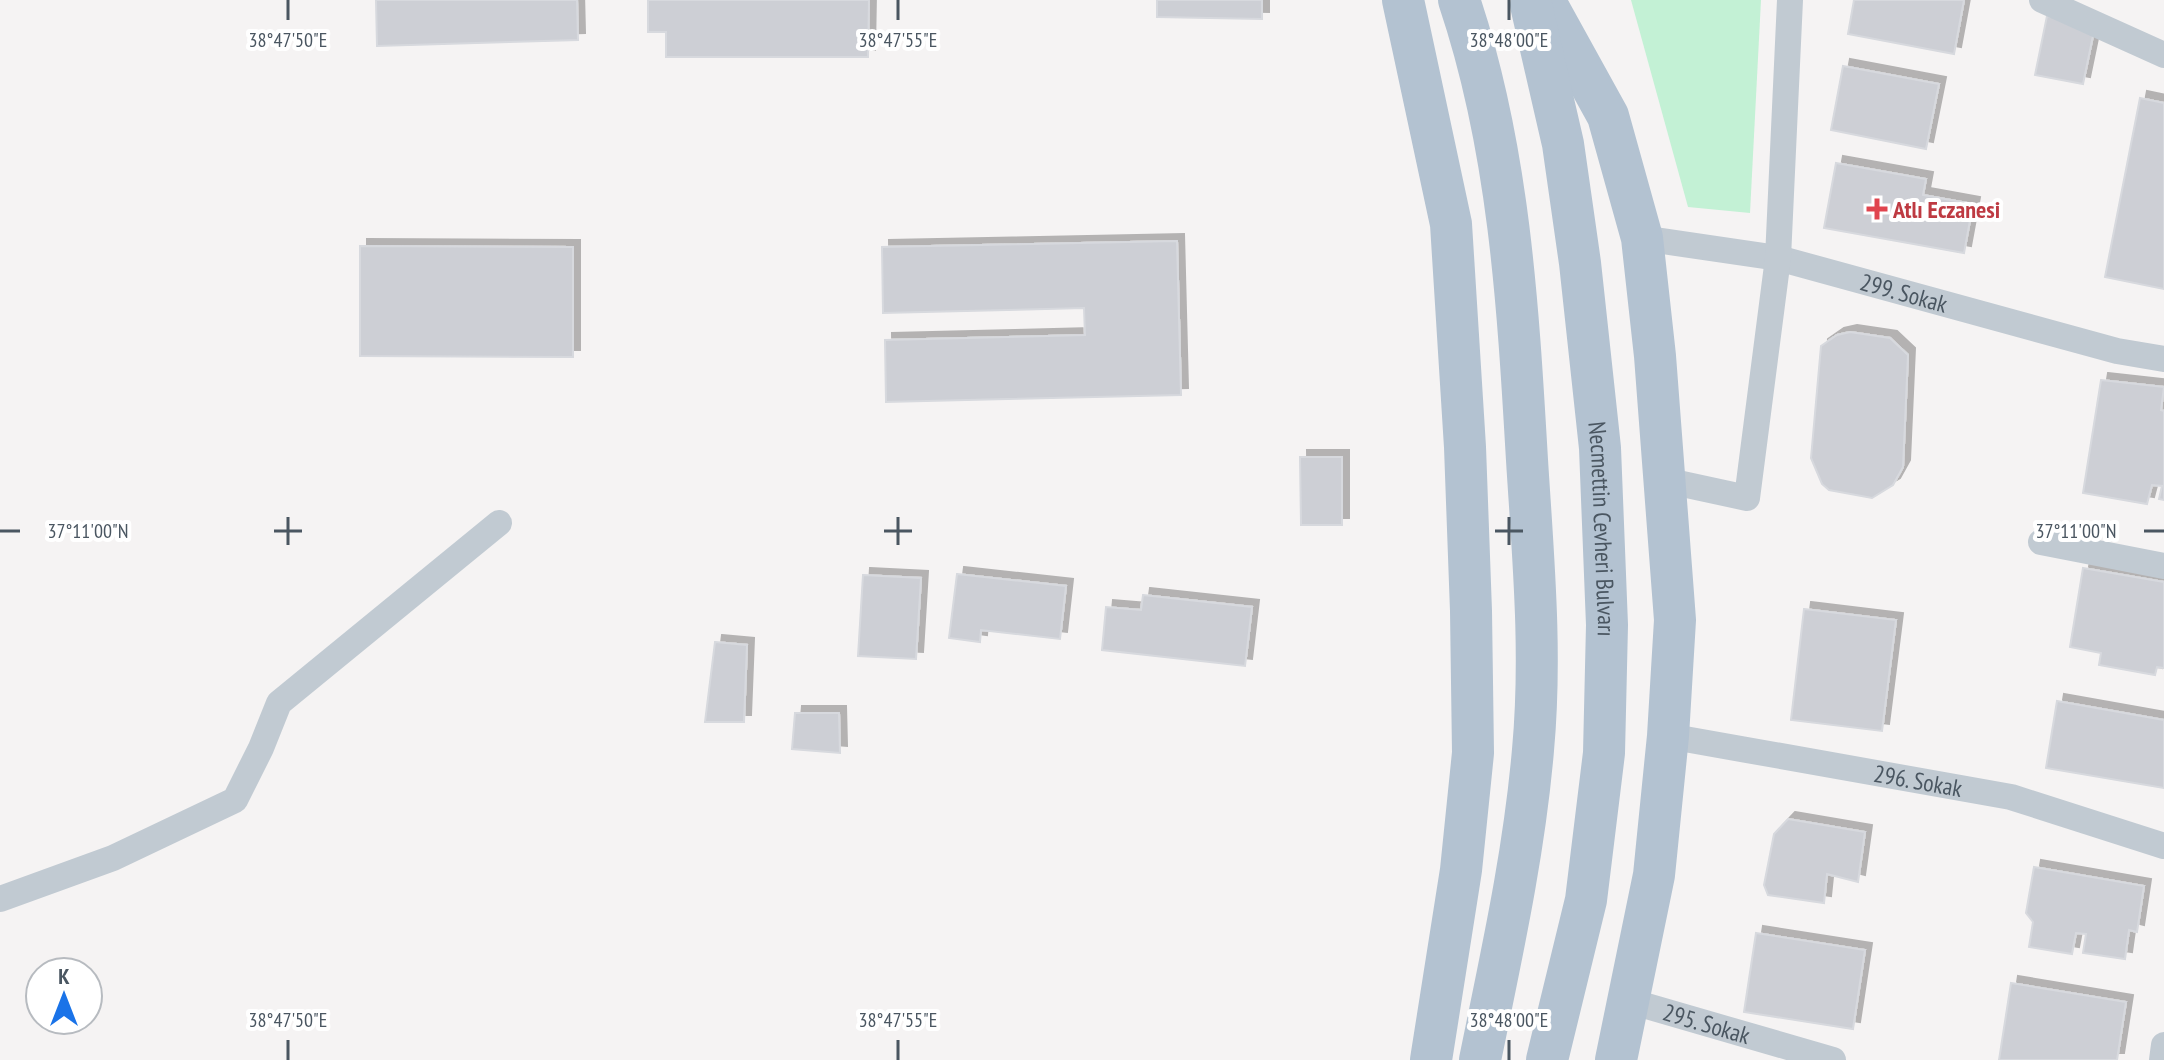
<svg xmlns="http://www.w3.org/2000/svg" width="2164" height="1060" font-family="'PT Sans Narrow',sans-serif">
<defs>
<filter id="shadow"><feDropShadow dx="7" dy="-7" stdDeviation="0" flood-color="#0004"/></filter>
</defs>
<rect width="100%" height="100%" fill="#f5f3f3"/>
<!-- green -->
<path fill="#c3f1d5" d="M 1631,0 L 1761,0 L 1750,213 L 1688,207 Z"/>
<!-- building -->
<g fill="#cdcfd5" stroke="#d7d9de" stroke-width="2" filter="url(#shadow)">
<path d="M 376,0 L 577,0 L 578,40 L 377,46 Z"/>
<path d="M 648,0 L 869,0 L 868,57 L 666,57 L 666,32 L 648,32 Z"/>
<path d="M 1157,0 L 1262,0 L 1262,19 L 1157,17 Z"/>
<path d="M 1854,0 L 1964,0 L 1954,54 L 1848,34 Z"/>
<path d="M 2047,16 L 2095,26 L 2083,84 L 2035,75 Z"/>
<path d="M 1843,66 L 1939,84 L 1926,149 L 1831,130 Z"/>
<path d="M 2140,98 L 2164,103 L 2164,289 L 2105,277 Z"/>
<path d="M 1836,163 L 1926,179 L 1923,195 L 1973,204 L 1964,253 L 1824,228 Z"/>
<path d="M 1177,241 L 1181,395 L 886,402 L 885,340 L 1085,335 L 1084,308 L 883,313 L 882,247 Z"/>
<path d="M 360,246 L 573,247 L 573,357 L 360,356 Z"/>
<path d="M 1850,332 L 1890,338 L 1908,355 L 1903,467 L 1893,485 L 1872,498 L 1829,490 L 1822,484 L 1811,458 L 1821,346 L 1837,335 Z"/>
<path d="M 2101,380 L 2164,387 L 2161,410 L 2164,411 L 2164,500 L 2159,499 L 2162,486 L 2152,485 L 2147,504 L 2083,493 Z"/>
<path d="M 1300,457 L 1342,457 L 1342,525 L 1301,525 Z"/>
<path d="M 2083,568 L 2164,582 L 2164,668 L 2157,667 L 2155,675 L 2099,665 L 2101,653 L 2070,647 Z"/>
<path d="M 957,574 L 1066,586 L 1060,639 L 981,630 L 980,642 L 949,638 Z"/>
<path d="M 863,575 L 921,578 L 916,659 L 858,656 Z"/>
<path d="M 1143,595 L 1252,607 L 1245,666 L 1102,650 L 1106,607 L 1141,610 Z"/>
<path d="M 1804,609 L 1896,620 L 1882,731 L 1791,720 Z"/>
<path d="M 715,642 L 747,645 L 744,722 L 705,722 Z"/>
<path d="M 2057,701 L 2164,720 L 2164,788 L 2046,768 Z"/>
<path d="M 795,713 L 839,713 L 840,753 L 792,749 Z"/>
<path d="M 1788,819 L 1865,832 L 1858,882 L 1827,874 L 1824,903 L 1768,895 L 1764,885 L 1774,834 Z"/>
<path d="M 2034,867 L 2144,886 L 2137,932 L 2129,930 L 2125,959 L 2083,953 L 2086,934 L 2076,933 L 2072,954 L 2029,947 L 2033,922 L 2026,913 Z"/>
<path d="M 1756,933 L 1865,950 L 1853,1029 L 1744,1012 Z"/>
<path d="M 2011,983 L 2126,1002 L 2117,1060 L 1999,1060 Z"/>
</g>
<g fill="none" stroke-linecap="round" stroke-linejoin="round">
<!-- minor -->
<g stroke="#c1cad2" stroke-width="26">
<path d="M 2042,0 L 2164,55"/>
<path id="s1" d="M 1642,238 L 1778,258 L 2117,351 L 2164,359"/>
<path d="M 1664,480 L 1747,498 L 1778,258 L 1790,0"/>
<path d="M 2041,542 L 2164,566"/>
<path id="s2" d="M 1668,736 L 2011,797 L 2164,846"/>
<path d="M 0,899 L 113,858 L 235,800 L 261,748 L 279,703 L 499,523"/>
<path id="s3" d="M 1626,1000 L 1833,1060"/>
<path d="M 2162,1060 L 2164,1045"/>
</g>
<!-- primary -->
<g stroke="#b3c2d1" stroke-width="42">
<path d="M 1403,0 L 1451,224 L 1465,447 L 1471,611 L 1473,753 L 1461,870 L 1431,1060"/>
<path d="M 1459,0 C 1509,148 1518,305 1527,460 C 1533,556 1542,653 1533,750 C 1524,855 1501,957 1480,1060"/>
<path d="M 1544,0 L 1608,116 L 1642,238 L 1655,356 L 1675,620 L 1668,736 L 1654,875 L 1616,1060"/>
<path id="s4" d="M 1531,5 L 1563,144 L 1580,263 L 1600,448 L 1607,625 L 1604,753 L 1586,900 L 1547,1060"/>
</g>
</g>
<!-- ticks -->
<path fill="none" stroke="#4a5661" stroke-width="3" d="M 288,0 L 288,20M 898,0 L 898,20M 1509,0 L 1509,20M 288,517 L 288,545M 898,517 L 898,545M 1509,517 L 1509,545M 0,531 L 20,531M 274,531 L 302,531M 884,531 L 912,531M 1495,531 L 1523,531M 2144,531 L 2164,531M 288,1040 L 288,1060M 898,1040 L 898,1060M 1509,1040 L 1509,1060"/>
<!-- markers -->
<path fill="#e0444e" stroke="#fff" stroke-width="3" d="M1873 197h8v8h8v8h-8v8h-8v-8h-8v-8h8z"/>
<g text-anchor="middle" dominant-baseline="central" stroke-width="8" stroke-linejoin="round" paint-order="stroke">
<!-- health labels -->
<g font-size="24" font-weight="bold" fill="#be3a42" stroke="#fff" text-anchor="start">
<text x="1893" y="209">Atlı Eczanesi</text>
</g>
<!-- street labels -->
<g font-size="24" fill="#4a5661" stroke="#fff">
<text stroke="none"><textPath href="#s1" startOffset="268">299. Sokak</textPath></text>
<text stroke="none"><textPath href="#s4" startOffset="530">Necmettin Cevheri Bulvarı</textPath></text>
<text stroke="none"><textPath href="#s2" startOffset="254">296. Sokak</textPath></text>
<text stroke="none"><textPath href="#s3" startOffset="84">295. Sokak</textPath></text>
</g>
</g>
<g font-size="20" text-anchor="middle" fill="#4a5661" stroke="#fff" stroke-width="8" stroke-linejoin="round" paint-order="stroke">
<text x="288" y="47">38°47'50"E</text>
<text x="898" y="47">38°47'55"E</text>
<text x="1509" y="47">38°48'00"E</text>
<text x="88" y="538">37°11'00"N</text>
<text x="2076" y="538">37°11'00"N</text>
<text x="288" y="1027">38°47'50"E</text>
<text x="898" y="1027">38°47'55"E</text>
<text x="1509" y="1027">38°48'00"E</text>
</g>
<!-- north arrow -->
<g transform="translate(64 996)"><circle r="38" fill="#ffffff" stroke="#b7bbc0" stroke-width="2"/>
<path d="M0-6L14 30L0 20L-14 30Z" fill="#1a73e8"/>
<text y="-12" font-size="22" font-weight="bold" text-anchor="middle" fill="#4a5661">K</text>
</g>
</svg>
